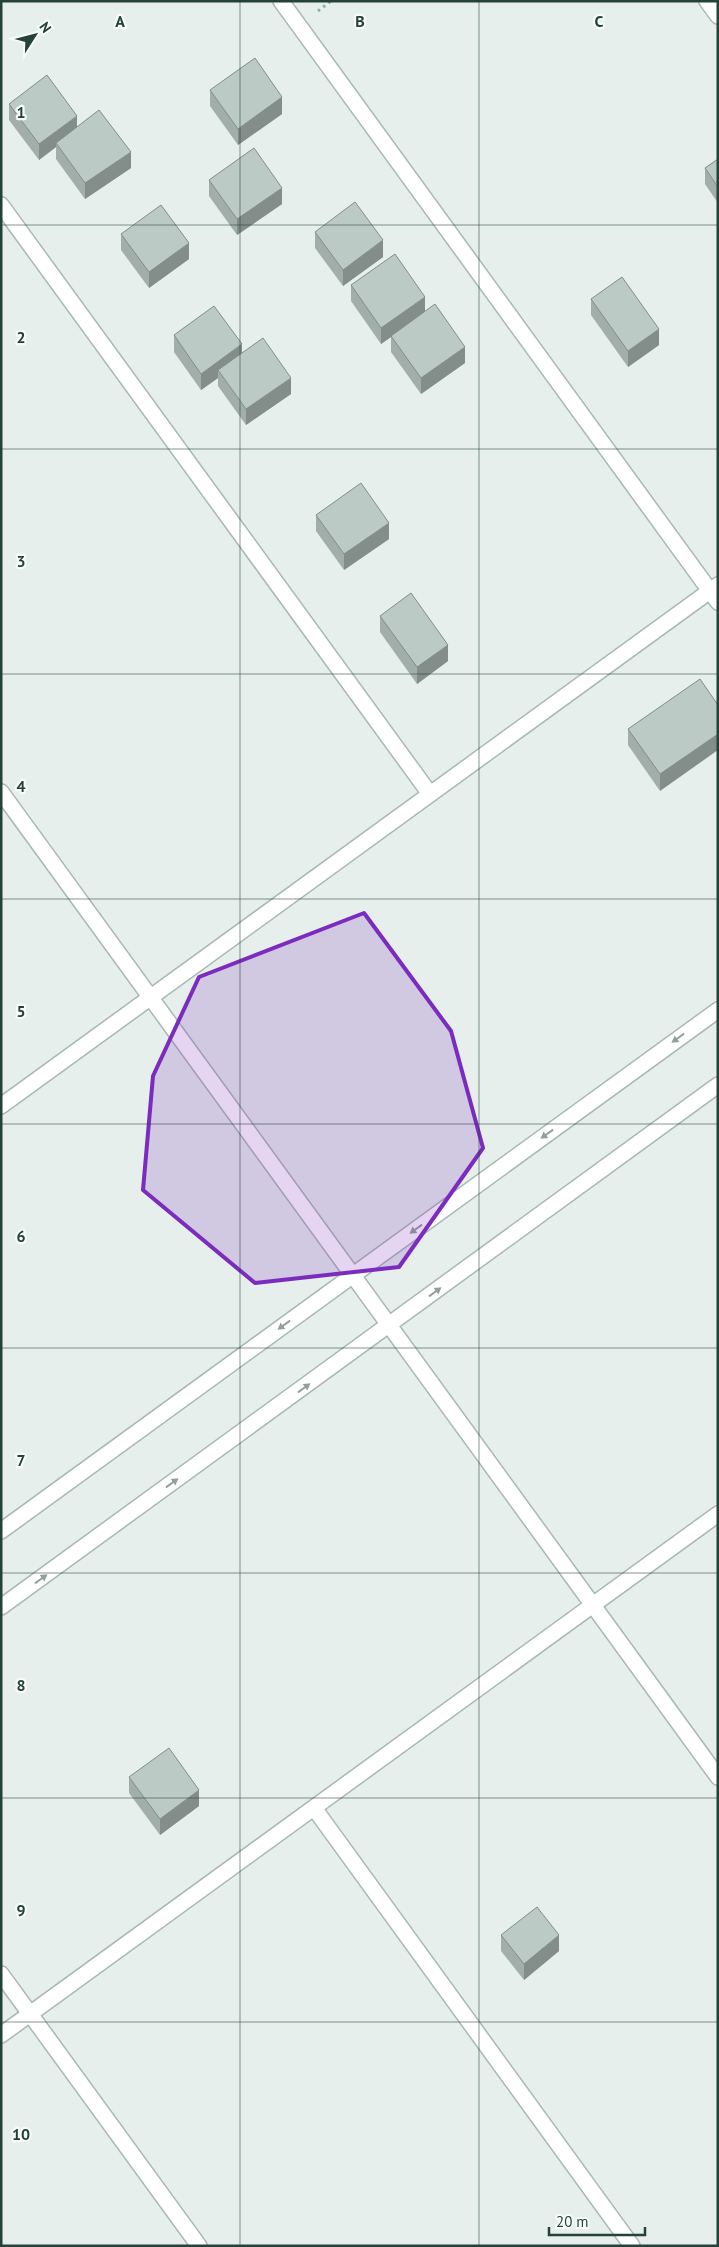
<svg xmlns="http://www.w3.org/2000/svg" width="719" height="2247" font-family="'PT Sans',sans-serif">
<rect width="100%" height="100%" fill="#e6efeb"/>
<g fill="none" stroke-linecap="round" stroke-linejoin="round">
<defs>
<g id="minor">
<path d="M 281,1 L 718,602"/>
<path d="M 707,1 L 718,16"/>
<path d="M 1,205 L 430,794"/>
<path d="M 1,792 L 718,1777"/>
<path d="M 1,1106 L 718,585"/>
<path d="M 1,1531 L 718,1010"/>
<path d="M 1,1607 L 718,1085"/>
<path d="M 314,1808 L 632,2246"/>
<path d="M 1,1974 L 199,2246"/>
<path d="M 1,2035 L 718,1514"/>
</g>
</defs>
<!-- minor casing -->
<use href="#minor" stroke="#a8b8b2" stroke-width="18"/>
<!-- path -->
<path stroke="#86b3a5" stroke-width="3" stroke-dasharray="2.5 4" stroke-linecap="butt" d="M 318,11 L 331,1"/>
<!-- minor -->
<use href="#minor" stroke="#fff" stroke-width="15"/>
</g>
<!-- wall -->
<g fill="#a1aea9">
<path d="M 210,90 L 282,114 L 238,145 L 210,106 Z"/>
<path d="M 9,104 L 77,127 L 131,168 L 85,199 L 56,159 L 56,147 L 39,160 L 9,120 Z"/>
<path d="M 718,159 L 718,203 L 705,184 L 705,168 Z"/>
<path d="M 209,180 L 282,204 L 237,235 L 209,196 Z"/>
<path d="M 315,232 L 383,257 L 343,286 L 315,248 Z"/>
<path d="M 121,234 L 189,259 L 149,288 L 121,250 Z"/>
<path d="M 351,285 L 425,311 L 465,363 L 421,394 L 391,352 L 391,337 L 381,344 L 351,301 Z"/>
<path d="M 591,299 L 659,345 L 628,367 L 591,315 Z"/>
<path d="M 174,335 L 242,353 L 291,394 L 246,425 L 218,386 L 218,378 L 201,390 L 174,352 Z"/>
<path d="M 316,515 L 389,539 L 344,570 L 316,531 Z"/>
<path d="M 380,616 L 448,661 L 417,684 L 380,632 Z"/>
<path d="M 718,705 L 660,791 L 628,745 L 628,729 Z"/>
<path d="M 129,1777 L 199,1806 L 160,1835 L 129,1793 Z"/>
<path d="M 501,1935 L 559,1951 L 524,1980 L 501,1951 Z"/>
</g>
<!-- shaded-wall -->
<g fill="#838d89">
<path d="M 282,97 L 282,114 L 238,145 L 238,129 Z"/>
<path d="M 77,116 L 77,132 L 56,143 L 56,147 L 39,160 L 39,144 Z"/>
<path d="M 131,152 L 131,168 L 85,199 L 85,183 Z"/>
<path d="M 282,188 L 282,204 L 237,235 L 237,219 Z"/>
<path d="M 383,240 L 383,257 L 343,286 L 343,270 Z"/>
<path d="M 189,243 L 189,259 L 149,288 L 149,272 Z"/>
<path d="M 425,297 L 425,313 L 391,336 L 391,337 L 381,344 L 381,328 Z"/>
<path d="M 659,329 L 659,345 L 628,367 L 628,351 Z"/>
<path d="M 242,344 L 242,360 L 218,370 L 218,378 L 201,390 L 201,374 Z"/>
<path d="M 465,347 L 465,363 L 421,394 L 421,378 Z"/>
<path d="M 291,378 L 291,394 L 246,425 L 246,409 Z"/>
<path d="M 389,523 L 389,539 L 344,570 L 344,554 Z"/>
<path d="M 448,645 L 448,661 L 417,684 L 417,667 Z"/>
<path d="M 718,734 L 718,750 L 660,791 L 660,774 Z"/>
<path d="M 199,1790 L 199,1806 L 160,1835 L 160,1819 Z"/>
<path d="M 559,1935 L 559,1951 L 524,1980 L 524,1964 Z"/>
</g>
<!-- building -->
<g fill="#bbcac4" stroke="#838d89">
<path d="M 255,58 L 282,97 L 238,129 L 210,90 Z"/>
<path d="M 47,75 L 77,116 L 39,144 L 9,104 Z"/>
<path d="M 99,110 L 131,152 L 85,183 L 56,143 Z"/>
<path d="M 254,148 L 282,188 L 237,219 L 209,180 Z"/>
<path d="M 718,159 L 718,187 L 705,168 Z"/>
<path d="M 355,202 L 383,240 L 343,270 L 315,232 Z"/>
<path d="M 161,205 L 189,243 L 149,272 L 121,234 Z"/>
<path d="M 395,254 L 425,297 L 381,328 L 351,285 Z"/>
<path d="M 622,277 L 659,329 L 628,351 L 591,299 Z"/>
<path d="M 435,304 L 465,347 L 421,378 L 391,336 Z"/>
<path d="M 214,306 L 242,344 L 201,374 L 174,335 Z"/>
<path d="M 263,338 L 291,378 L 246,409 L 218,370 Z"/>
<path d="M 361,483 L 389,523 L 344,554 L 316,515 Z"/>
<path d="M 411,593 L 448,645 L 417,667 L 380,616 Z"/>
<path d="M 700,679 L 718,705 L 718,734 L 660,774 L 628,729 Z"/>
<path d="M 169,1748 L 199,1790 L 160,1819 L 129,1777 Z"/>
<path d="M 537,1907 L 559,1935 L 524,1964 L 501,1935 Z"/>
</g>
<!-- one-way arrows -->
<defs><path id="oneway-solid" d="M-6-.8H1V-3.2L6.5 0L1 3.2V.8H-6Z" transform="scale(1.25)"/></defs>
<g fill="#92a09c">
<use href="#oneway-solid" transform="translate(678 1038) rotate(144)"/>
<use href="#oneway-solid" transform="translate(547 1134) rotate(144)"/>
<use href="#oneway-solid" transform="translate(416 1229) rotate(144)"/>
<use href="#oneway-solid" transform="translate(435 1292) rotate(-36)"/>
<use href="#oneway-solid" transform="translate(284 1325) rotate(144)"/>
<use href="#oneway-solid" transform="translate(304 1388) rotate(-36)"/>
<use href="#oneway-solid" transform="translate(172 1483) rotate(-36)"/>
<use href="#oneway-solid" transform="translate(41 1579) rotate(-36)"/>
</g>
<!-- marked area -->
<path fill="#7b2cbf" fill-opacity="0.2" stroke="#7b2cbf" stroke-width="4" stroke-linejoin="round" d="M 364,913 L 451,1031 L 483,1148 L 399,1267 L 255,1283 L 143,1190 L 153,1076 L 199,977 Z"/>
<!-- grid -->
<path fill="none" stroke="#24423a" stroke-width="1" stroke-opacity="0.55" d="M 240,1 L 240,2246M 479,1 L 479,2246M 1,225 L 718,225M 1,449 L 718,449M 1,674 L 718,674M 1,899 L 718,899M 1,1124 L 718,1124M 1,1348 L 718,1348M 1,1573 L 718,1573M 1,1798 L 718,1798M 1,2022 L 718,2022"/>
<g font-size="16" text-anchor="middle" font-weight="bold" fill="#24423a" stroke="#f7fbf9" stroke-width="4.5" stroke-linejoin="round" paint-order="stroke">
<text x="120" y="27">A</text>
<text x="360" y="27">B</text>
<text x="599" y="27">C</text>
<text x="21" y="118">1</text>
<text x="21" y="343">2</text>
<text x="21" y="567">3</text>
<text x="21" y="792">4</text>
<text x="21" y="1017">5</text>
<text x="21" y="1242">6</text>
<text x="21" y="1466">7</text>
<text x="21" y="1691">8</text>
<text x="21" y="1916">9</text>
<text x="21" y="2140">10</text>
</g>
<!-- border -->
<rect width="719" height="2247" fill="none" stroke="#24423a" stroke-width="5"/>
<!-- north arrow -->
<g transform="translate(35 35) rotate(54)" stroke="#f7fbf9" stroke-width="4" paint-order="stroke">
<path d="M0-4L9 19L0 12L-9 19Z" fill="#24423a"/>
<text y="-8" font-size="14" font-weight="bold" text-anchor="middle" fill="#24423a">N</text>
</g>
<!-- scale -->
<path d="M549 2227v8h96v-8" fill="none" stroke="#24423a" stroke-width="2.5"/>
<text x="556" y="2227" font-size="15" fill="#24423a" stroke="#f7fbf9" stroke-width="4" paint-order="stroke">20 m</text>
</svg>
